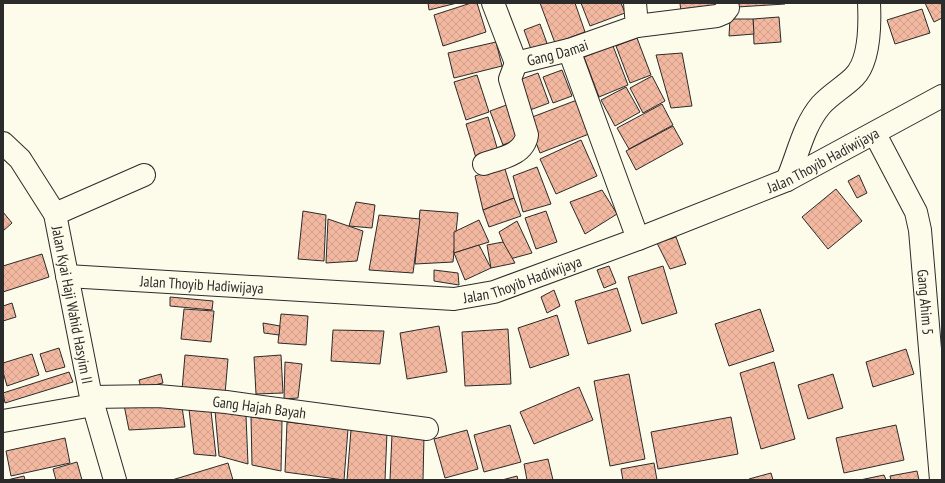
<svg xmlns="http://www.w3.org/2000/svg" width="945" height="483" viewBox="0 0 945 483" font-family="'PT Sans Narrow',sans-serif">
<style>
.building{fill:url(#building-cross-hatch);stroke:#2b2b2b}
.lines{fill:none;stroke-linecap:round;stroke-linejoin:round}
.minor-casing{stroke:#2b2b2b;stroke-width:24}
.minor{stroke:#fdfbea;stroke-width:22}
.labels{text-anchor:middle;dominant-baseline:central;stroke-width:3;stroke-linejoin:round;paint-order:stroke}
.street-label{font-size:15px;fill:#2b2b2b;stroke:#fdfbea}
</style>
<defs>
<pattern id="building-cross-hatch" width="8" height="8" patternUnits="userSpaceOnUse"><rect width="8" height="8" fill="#f2b8a0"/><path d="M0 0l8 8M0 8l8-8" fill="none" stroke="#d09e8a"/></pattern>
</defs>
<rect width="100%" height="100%" fill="#fdfbea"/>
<g class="building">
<path d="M428,3h29l-28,7z"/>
<path d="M471,3h6l9,29 -43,14 -9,-31z"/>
<path d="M540,3h35l10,29 -30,11z"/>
<path d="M581,3h40l4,10 -35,13z"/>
<path d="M680,3h40v5l-39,5z"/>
<path d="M736,3h49v1l-48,3z"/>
<path d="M925,3h17v15l-8,4z"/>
<path d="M922,9l8,24 -35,11 -8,-24z"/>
<path d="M779,17l2,25 -27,2 -1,-25z"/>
<path d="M730,19h23l1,15 -25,2z"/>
<path d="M540,24l8,22 -16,6 -8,-22z"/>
<path d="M637,38l14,37 -21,8 -14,-37z"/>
<path d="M496,42l6,24 -48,12 -6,-25z"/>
<path d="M613,46l15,39 -29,12 -15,-40z"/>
<path d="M682,53l10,53 -21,2 -15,-53z"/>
<path d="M562,70l10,26 -19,7 -10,-26z"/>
<path d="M538,73l11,30 -19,7 -11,-30z"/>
<path d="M477,75l12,37 -23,8 -12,-38z"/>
<path d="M652,76l13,25 -22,12 -13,-25z"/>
<path d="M626,87l14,25 -25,14 -14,-26z"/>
<path d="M577,100l12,34 -49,19 -13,-34z"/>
<path d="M512,103l13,34 -22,8 -13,-34z"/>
<path d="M662,104l11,21 -44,24 -12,-21z"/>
<path d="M488,117l10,34 -22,7 -10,-34z"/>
<path d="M673,126l10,18 -47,26 -10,-19z"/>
<path d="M581,140l16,36 -41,18 -16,-35z"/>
<path d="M504,166l10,32 -31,12 -8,-34z"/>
<path d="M537,167l14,37 -28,8 -10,-36z"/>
<path d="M859,175l8,18 -10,5 -9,-17z"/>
<path d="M836,189l26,32 -34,28 -26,-32z"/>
<path d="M602,190l15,24 -32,20 -15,-32z"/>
<path d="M514,198l7,18 -32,11 -6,-17z"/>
<path d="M356,202l19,3 -3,23 -23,-2z"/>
<path d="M420,210l38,3 -5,49 -38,2z"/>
<path d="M303,211l23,4 -2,46 -26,-2z"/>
<path d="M546,211l11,31 -21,7 -11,-31z"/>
<path d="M3,212l9,11 -9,8z"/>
<path d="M379,215l41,4 -7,54 -44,-3z"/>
<path d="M328,219l35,12 -6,30 -31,2z"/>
<path d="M479,220l10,22 -35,11v-21z"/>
<path d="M517,221l15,32 -22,6 -11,-27z"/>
<path d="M676,237l10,27 -16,5 -13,-26z"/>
<path d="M503,242l12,21 -24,5 -4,-23z"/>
<path d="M479,245l12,23 -26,12 -11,-27z"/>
<path d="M42,254l7,23 -46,15v-26z"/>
<path d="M609,266l7,17 -12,5 -7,-18z"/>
<path d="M663,266l14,47 -35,11 -14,-47z"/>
<path d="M434,270l24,3 1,12 -25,-4z"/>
<path d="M617,288l14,43 -43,13 -13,-43z"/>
<path d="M554,290l6,16 -13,7 -6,-16z"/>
<path d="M170,297l43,4 -1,9 -42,-4z"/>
<path d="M12,303l4,14 -13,4v-15z"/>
<path d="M184,309l30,2 -3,31 -30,-3z"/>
<path d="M760,309l14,42 -45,15 -14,-42z"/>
<path d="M281,314l27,2 -2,29 -28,-2z"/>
<path d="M557,315l12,40 -39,13 -12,-40z"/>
<path d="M263,323l17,3 -1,9 -15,-2z"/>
<path d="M439,326l8,46 -40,7 -7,-46z"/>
<path d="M508,329l3,55 -46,2 -3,-54z"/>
<path d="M333,330l51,1 -4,33 -49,-3z"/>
<path d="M59,348l6,19 -19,5 -6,-18z"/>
<path d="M906,349l8,25 -41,13 -7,-25z"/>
<path d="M32,354l7,21 -32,11 -4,-14v-9z"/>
<path d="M185,355l43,4 -3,35 -43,-4z"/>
<path d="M281,355l2,38 -27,1 -2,-37z"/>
<path d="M285,362l17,2 -4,34 -14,1z"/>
<path d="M774,362l21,77 -34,10 -21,-76z"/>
<path d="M69,372l4,10 -68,21 -2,-10z"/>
<path d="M161,374l2,9 -22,5 -2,-8z"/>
<path d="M629,374l16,85 -35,7 -16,-85z"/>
<path d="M833,374l10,34 -35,11 -10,-34z"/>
<path d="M579,387l14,33 -59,24 -14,-32z"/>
<path d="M124,405l58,2 3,20 -56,3z"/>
<path d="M189,409l22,2 5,45 -22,-2z"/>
<path d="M215,411l31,5 2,48 -29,-8z"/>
<path d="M251,417l31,4 -1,50 -29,-6z"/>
<path d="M731,417l7,37 -80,15 -7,-37z"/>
<path d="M287,422l61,7 -4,51 -59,-8z"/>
<path d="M510,425l11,37 -37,10 -10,-37z"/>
<path d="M896,425l8,35 -60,13 -8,-35z"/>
<path d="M351,430l36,2 -2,48h-38z"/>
<path d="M467,430l11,39 -33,9 -11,-39z"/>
<path d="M392,434l32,2 -1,44h-33z"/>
<path d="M65,438l5,25 -59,13 -5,-25z"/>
<path d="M548,459l5,21h-26l-3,-16z"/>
<path d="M77,462l5,18h-26l-3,-11z"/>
<path d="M228,463l5,17h-61z"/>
<path d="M654,463l3,17h-34l-2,-11z"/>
<path d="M917,471l2,9h-28l-1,-4z"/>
<path d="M771,473l2,7h-24v-1z"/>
<path d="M884,475l2,5h-26z"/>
<path d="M24,476l1,4h-18z"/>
<path d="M517,476l1,4h-16z"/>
</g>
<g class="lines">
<defs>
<g id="minor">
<path id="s1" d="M493,3l23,60 53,-13 68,-24 -2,-23"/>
<path d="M637,26l80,-10 7,-3 4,-5 -1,-5"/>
<path d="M569,50l69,189"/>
<path id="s2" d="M875,134l41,78 4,18 21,250"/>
<path id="s3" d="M3,143l17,16 35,55 36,183 24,83"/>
<path d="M484,164c17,-6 40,-9 43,-29l-17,-56 6,-16"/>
<path d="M787,180c11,-25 16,-54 34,-75 10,-11 23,-18 33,-28 16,-16 16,-53 15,-74"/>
<path d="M55,214l89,-39"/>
<path id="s4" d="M67,276l387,23 40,-7 144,-53 149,-59 155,-84"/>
<path id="s5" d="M91,397l67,-1 68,6 201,27"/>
<path d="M3,421l90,-16"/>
</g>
</defs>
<use href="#minor" class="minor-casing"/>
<use href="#minor" class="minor"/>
</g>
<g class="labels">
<g class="street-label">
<text stroke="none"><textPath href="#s1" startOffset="107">Gang Damai</textPath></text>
<text stroke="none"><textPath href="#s4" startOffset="783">Jalan Thoyib Hadiwijaya</textPath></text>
<text stroke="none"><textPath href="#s4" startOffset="459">Jalan Thoyib Hadiwijaya</textPath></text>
<text stroke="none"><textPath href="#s4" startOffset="135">Jalan Thoyib Hadiwijaya</textPath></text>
<text stroke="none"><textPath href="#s2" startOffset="179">Gang Ahim 5</textPath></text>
<text stroke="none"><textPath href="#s3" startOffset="181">Jalan Kyai Haji Wahid Hasyim II</textPath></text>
<text stroke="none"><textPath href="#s5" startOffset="169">Gang Hajah Bayah</textPath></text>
</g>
</g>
<rect width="945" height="483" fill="none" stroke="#2b2b2b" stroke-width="8"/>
</svg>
